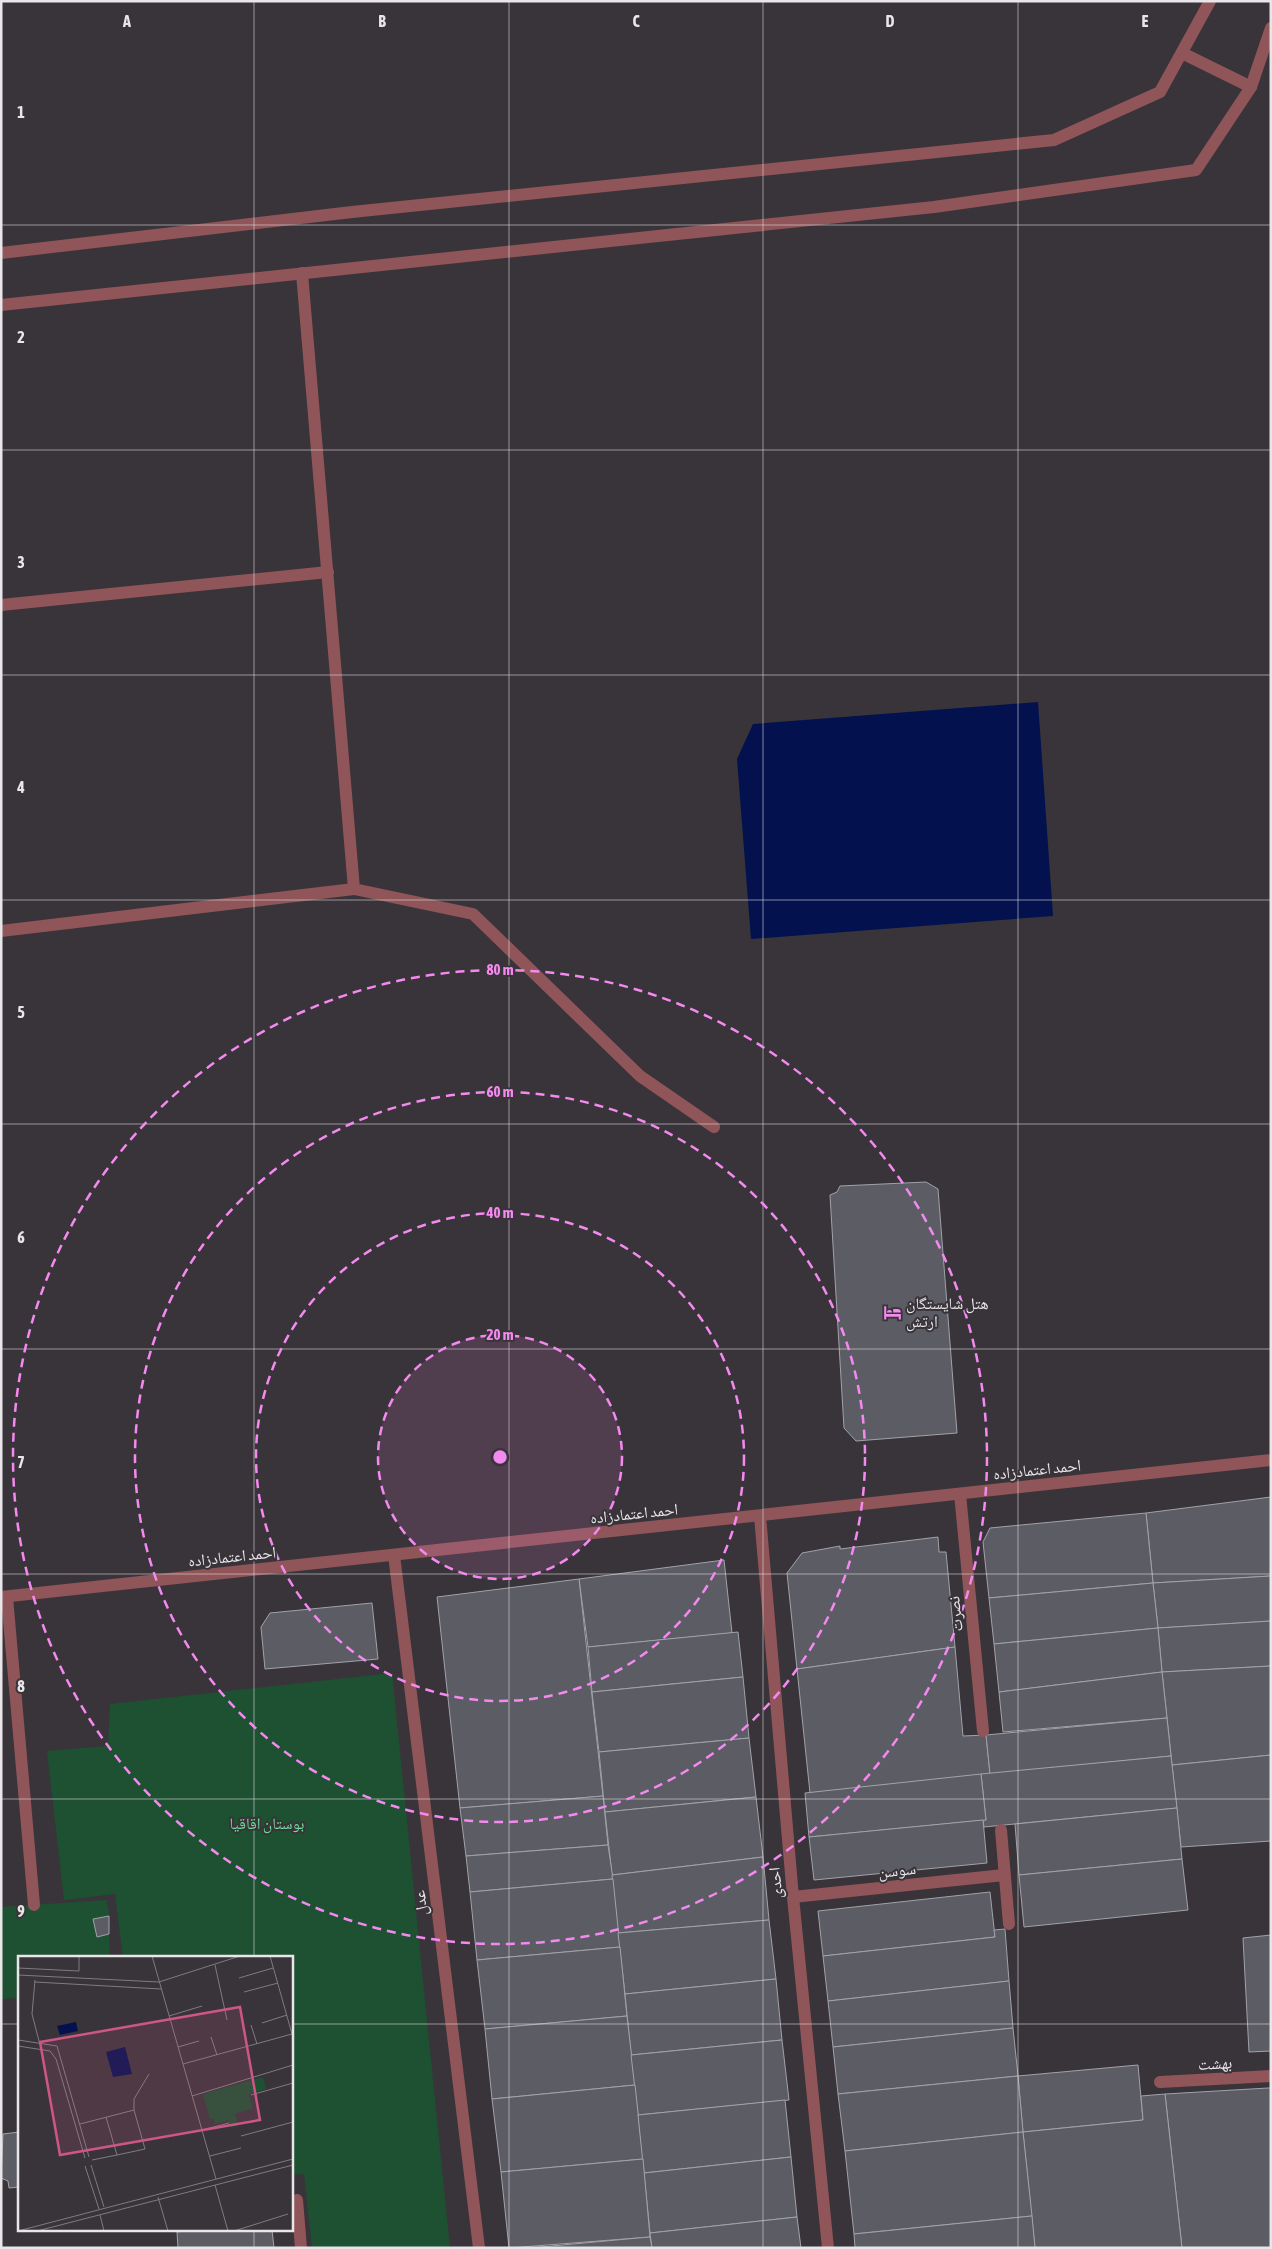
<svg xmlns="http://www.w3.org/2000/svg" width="1272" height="2249" viewBox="0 0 1272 2249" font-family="'Asap Condensed','Noto Naskh Arabic',sans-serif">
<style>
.green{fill:#1d5132}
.water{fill:#03124f}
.building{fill:#5c5c64;stroke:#a2a2ab}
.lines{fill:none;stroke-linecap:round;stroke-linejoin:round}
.service{stroke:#8f5558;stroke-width:12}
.minor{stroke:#8f5558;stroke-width:12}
.tertiary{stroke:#8f5558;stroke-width:12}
.grid{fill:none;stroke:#e9e6ea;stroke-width:1;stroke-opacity:0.55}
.ring{fill:none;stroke:#f489f0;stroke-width:2.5;stroke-dasharray:9 6}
.labels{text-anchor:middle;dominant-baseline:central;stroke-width:4;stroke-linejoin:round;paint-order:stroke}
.poi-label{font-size:16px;fill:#e9e6ea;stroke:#39343a;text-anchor:start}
.street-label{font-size:16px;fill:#e9e6ea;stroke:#39343a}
.park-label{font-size:16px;fill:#6fde99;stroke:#39343a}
.inset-road{fill:none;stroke:#7f7b80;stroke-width:1}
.view{fill:#ce5686;fill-opacity:0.15;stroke:#ce5686;stroke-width:2.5}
.inset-edge{fill:none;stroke:#e9e6ea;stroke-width:2.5}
.grid-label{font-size:16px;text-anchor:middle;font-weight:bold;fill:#e9e6ea;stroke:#39343a;stroke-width:4;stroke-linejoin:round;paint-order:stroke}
.centre{fill:#f489f0;stroke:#39343a;stroke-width:2.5}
.ring-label{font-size:15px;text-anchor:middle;font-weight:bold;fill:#f489f0;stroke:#39343a;stroke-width:4;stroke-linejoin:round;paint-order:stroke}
</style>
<rect width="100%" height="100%" fill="#39343a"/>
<g class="green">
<path d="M392,1673l58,575h-138l-8,-74 -13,1v-217h-168l-8,-64 -51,6 -17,-149 61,-5 2,-42z"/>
<path d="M107,1900l2,16 -16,4 4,17 12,-3 1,24h-91v40l-18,1v-92z"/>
</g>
<path class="water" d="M1038,702l15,214 -302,23 -14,-180 16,-35z"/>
<g class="building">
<path d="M926,1182l12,7 19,244 -101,8 -12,-13 -14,-233 7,-3 3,-6z"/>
<path d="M1271,1497v79l-118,7 -7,-70z"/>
<path d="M1146,1513l7,70 -164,15 -6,-56 7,-14z"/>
<path d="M938,1537l1,15h7l9,95 -158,22 -10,-96 15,-20 38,-7v3z"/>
<path d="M724,1560l8,73 -144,14 -9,-68z"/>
<path d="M1271,1576v45l-113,7 -5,-45z"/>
<path d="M579,1579l24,217 -143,12 -23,-211z"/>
<path d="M1153,1583l5,45 -164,16 -5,-46z"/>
<path d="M372,1603l6,56 -113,10 -4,-42 9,-14z"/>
<path d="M1271,1621v45l-109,6 -4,-44z"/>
<path d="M1158,1628l4,44 -163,20 -5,-48z"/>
<path d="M738,1632l5,45 -151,15 -4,-45z"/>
<path d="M955,1647l8,89 23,-1 4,39 -180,19 -13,-124z"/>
<path d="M1271,1666v89l-99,10 -10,-93z"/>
<path d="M1162,1672l5,46 -164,14 -4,-40z"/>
<path d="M743,1677l6,61 -150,14 -7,-60z"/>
<path d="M1167,1718l4,38 -181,18 -4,-39z"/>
<path d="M749,1738l7,59 -151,15 -6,-60z"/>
<path d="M1271,1755v86l-90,6 -9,-82z"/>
<path d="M1171,1756l6,52 -193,19 -1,-7h3l-5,-46z"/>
<path d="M981,1774l5,46 -177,17 -4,-44z"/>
<path d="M603,1796l5,49 -142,11 -6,-48z"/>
<path d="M756,1797l7,60 -151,18 -7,-63z"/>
<path d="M1177,1808l5,51 -163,16 -4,-51z"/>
<path d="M983,1820l4,43 -173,17 -5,-43z"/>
<path d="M608,1845l5,34 -143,13 -4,-36z"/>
<path d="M763,1857l6,63 -151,13 -6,-58z"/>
<path d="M1182,1859l6,51 -164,17 -5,-52z"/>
<path d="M613,1879l7,68 -143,13 -7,-68z"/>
<path d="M990,1892l5,45 -172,19 -5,-45z"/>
<path d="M109,1916v18l-12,3 -4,-18z"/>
<path d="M769,1920l7,59 -151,15 -7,-61z"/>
<path d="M1005,1929l4,52 -181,20 -5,-45 172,-19 -1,-7z"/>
<path d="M1271,1935v116l-22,1 -6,-114z"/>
<path d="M620,1947l7,69 -142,13 -8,-69z"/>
<path d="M776,1979l6,61 -151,15 -6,-61z"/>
<path d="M1009,1981l4,47 -180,19 -5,-46z"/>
<path d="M627,2016l8,69 -143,14 -7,-70z"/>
<path d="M1013,2028l5,48 -180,18 -5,-47z"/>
<path d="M782,2040l7,60 -151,15 -7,-60z"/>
<path d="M1138,2065l5,55 -120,12 -5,-56z"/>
<path d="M1018,2076l5,56 -178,19 -7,-57z"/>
<path d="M635,2085l8,74 -142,13 -9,-73z"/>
<path d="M1268,2088h3v160h-89l-17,-154z"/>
<path d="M1165,2094l17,154h-147l-12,-116 120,-12 -2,-24z"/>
<path d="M785,2100l6,57 -147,16 -6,-58z"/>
<path d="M19,2132v55l-10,1 -1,-7 -7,-3 2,-44z"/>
<path d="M1023,2132l9,84 -178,18 -9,-83z"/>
<path d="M791,2157l6,60 -147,16 -6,-60z"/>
<path d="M643,2159l7,78 -141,11 -8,-76z"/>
<path d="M1032,2216l3,32h-180l-1,-14z"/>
<path d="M797,2217l4,31h-149l-2,-15z"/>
<path d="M197,2230h75l2,18h-96l-1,-16z"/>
<path d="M650,2237l2,11h-122l108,-10z"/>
</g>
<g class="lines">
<g class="service">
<path d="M1182,53l69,34"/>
<path d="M1,253l351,-41 702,-72 106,-48 50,-91"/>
<path d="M302,273l52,616 119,25 167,162 74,51"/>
<path d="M1,305l933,-98 262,-37 55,-83 20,-59"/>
<path d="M1,605l327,-33"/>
<path d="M1,931l353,-42"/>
</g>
<g class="minor">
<path d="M960,1494l23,237"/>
<path d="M760,1516l33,381 35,351"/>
<path d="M394,1555l85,693"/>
<path d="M7,1597l27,308"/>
<path d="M1001,1830l8,94"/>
<path d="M793,1897l211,-22"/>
<path d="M1160,2082l111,-6"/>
<path d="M297,2200l4,48"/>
</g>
<path class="tertiary" d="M1,1597l1270,-137"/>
</g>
<path class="grid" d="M254,1v1957M509,1v2247M763,1v2247M1018,1v2247M1,225h1270M1,450h1270M1,675h1270M1,900h1270M1,1124h1270M1,1349h1270M1,1574h1270M1,1799h1270M1,2024h18M291,2024h980M254,2230v18"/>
<circle cx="500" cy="1457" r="122" fill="#f489f0" fill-opacity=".12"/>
<g class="ring">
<circle cx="500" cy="1457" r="122"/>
<circle cx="500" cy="1457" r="244"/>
<circle cx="500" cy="1457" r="365"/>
<circle cx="500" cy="1457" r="487"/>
</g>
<defs>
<symbol id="hotel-bare" viewBox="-9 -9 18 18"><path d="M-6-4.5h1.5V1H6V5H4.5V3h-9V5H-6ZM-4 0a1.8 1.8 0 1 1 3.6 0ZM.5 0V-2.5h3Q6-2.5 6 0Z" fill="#f489f0" stroke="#39343a" stroke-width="2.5" paint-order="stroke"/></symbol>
</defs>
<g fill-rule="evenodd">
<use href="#hotel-bare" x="880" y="1300" width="25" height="25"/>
</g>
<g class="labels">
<g class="poi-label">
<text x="906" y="1303">هتل شایستگان<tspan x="906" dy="18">ارتش</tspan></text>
</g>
<g class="street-label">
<text transform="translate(1037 1469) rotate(-6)">احمد اعتمادزاده</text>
<text transform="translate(634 1513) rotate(-6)">احمد اعتمادزاده</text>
<text transform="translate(232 1556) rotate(-6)">احمد اعتمادزاده</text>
<text transform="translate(955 1614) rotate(-96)">نصرت</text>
<text transform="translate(897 1870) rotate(-6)">سوسن</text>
<text transform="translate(775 1883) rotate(-95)">احدی</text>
<text transform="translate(420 1903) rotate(-97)">عدل</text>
<text transform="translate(1215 2063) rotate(-3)">بهشت</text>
</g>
<g class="park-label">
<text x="267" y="1823">بوستان اقاقیا</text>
</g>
</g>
<g transform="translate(18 1956)">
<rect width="275" height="275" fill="#39343a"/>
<path d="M245,121l3,12 -17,5 4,14 -26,8 8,-2 3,12 -8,1 -2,-7 -13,4 -1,-5h-4l-7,-25z" fill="#1d5132"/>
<path d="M58,66l2,9 -18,4 -3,-9zM107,91l7,27 -19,3 -7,-25z" fill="#03124f"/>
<path class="inset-road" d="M134,0l64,223M252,0l22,78M197,9l12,55M0,12l61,3v-15M0,19l141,7 81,-26M221,22l34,-10M17,24l-3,34 7,27M17,26l126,7M226,36l34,-9M151,60l33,-10M244,67l25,-8M233,69l6,19M193,81l6,18M0,84l39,6 32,111M0,90l32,5 6,8 29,99M160,91l21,-6M165,108l109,-30M233,139l42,-12M174,140l101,-31M62,168l54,-14v-11l15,-25M184,174l27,-7M223,180l52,-14M99,199l28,-6 -11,-39M192,200l31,-8M74,204l25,-5 -11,-38M73,209l13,42M67,210l14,43M197,229l13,46M140,241l10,34M82,259l4,16M0,275l275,-72M19,275l256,-66M216,275l54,-17"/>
<path class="view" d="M222,51l20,113 -200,35 -20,-113z"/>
<rect width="275" height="275" class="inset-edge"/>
</g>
<g class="grid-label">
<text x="127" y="27">A</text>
<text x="382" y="27">B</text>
<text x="636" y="27">C</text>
<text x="890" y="27">D</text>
<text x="1145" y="27">E</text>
<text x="21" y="118">1</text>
<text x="21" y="343">2</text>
<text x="21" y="568">3</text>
<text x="21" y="793">4</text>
<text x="21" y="1018">5</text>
<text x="21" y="1243">6</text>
<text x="21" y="1468">7</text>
<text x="21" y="1692">8</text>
<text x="21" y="1917">9</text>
</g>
<circle cx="500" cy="1457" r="8" class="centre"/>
<g class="ring-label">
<text x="500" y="975">80 m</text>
<text x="500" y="1097">60 m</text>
<text x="500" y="1218">40 m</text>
<text x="500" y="1340">20 m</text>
</g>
<rect width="1272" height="2249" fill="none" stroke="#e9e6ea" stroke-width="5"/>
</svg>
